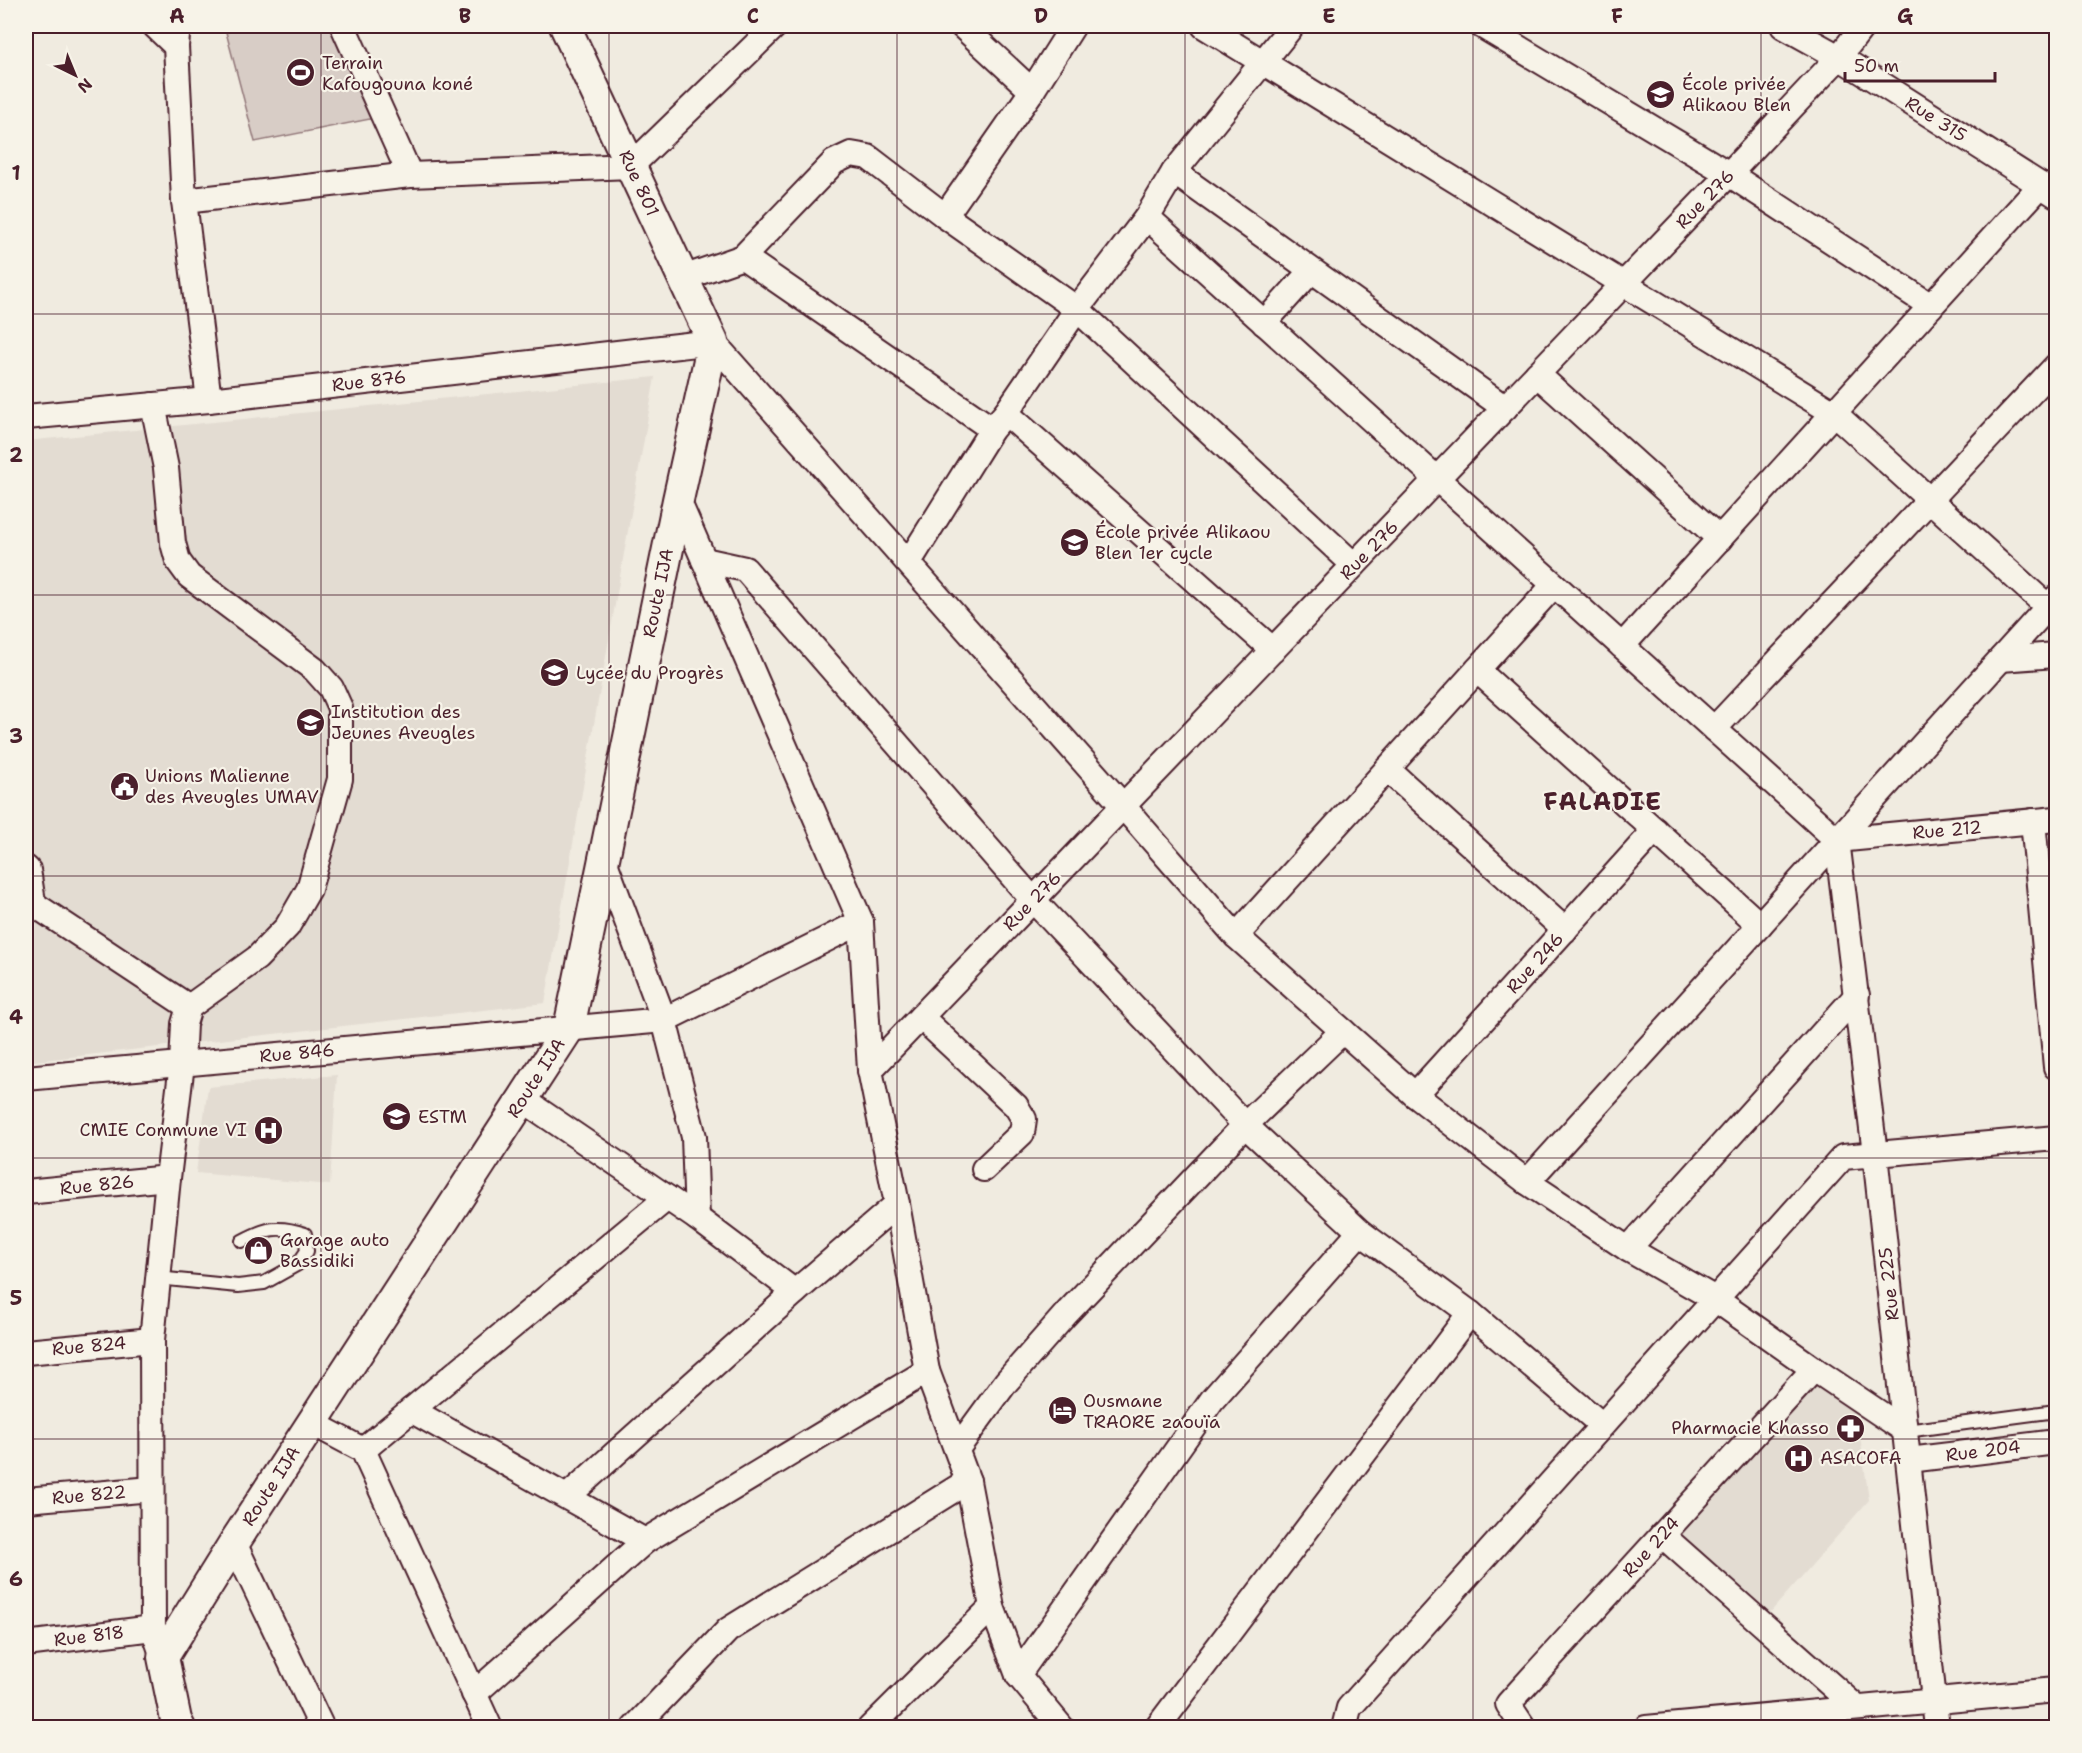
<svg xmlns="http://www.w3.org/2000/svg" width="2082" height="1753" viewBox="0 0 2082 1753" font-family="'Shantell Sans',sans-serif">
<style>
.built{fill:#e3dcd2}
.green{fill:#d8cdc6;stroke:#917678;stroke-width:1.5}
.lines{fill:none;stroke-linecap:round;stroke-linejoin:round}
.service-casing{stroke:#4a1f2b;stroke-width:16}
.minor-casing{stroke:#4a1f2b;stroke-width:28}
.tertiary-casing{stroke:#4a1f2b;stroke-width:34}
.service{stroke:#f7f3e8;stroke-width:12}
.minor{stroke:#f7f3e8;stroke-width:24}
.tertiary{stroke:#f7f3e8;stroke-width:30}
.grid{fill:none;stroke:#4a1f2b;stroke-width:1.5;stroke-opacity:0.55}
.labels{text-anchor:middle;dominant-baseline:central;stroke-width:4.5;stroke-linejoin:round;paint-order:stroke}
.poi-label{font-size:18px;fill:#4a1f2b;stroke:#f7f3e8;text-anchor:start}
.street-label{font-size:18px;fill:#4a1f2b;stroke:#f7f3e8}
.district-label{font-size:24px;font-weight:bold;letter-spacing:1.5px;fill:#4a1f2b;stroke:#f7f3e8}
.neatline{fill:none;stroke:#4a1f2b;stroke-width:2}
.grid-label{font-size:20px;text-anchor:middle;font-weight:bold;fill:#4a1f2b}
</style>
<rect width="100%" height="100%" fill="#f0ebe0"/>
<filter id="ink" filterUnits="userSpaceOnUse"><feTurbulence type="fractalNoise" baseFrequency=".0167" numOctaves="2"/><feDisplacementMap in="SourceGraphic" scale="12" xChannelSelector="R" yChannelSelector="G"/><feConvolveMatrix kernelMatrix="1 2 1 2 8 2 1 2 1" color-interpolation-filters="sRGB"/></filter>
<g filter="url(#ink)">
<g class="built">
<path d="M655,377l-110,626 -519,59v-621z"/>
<path d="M337,1075l-7,110 -134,-12 12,-86z"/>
<path d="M1809,1373l48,42 12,85 -101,115 -97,-84z"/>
</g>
<path class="green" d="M257,26h86l32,92 -120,24 -29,-110z"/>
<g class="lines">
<defs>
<g id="service">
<path d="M157,1278l81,8 26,-3 34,-19 9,-13 -2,-17c-27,-9 -39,-6 -63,7"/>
<path d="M1906,1431l150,-20"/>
</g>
<g id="minor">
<path d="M155,26l21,20"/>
<path d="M178,26l-2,20 8,155 25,199"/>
<path d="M343,26l67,149"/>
<path d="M962,26l70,65"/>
<path d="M1204,26l630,387 214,194"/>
<path d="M1482,26l247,148 202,132"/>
<path d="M1783,26l56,31 217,138"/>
<path d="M1174,172l331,236"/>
<path d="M184,201l226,-26 221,-9 144,-140"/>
<path d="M945,216l87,-125 41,-65"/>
<path d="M1147,217l690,623"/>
<path d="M743,257l249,172"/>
<path d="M683,278l60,-21 91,-95 17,-8 17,3 77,59 132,93 277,256"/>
<path d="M1264,323l47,-52"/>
<path d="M1537,374l183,165"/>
<path d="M153,405l13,63 7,75 5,18 11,15 126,94 16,18 9,20v71l-31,110 -22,38 -30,31 -68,49 -5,17 -2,40 -14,114 -16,162 1,288 10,29"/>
<path d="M1006,413l267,237"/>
<path d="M26,417l183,-17 504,-58 410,464 113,130 179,159 112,87 101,67 87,50 99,70 92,62"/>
<path d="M678,500l183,422 9,148 27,134 30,167 41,110 24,126 26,68 44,53"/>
<path d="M704,560l41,9 288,331 212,225 115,107 110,81 132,112"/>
<path d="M909,562l83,-133 14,-16 71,-104 70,-92 27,-45 118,-146"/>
<path d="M1622,646l419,-461"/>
<path d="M2001,659l55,-4"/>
<path d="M1477,670l283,255"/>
<path d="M1714,729l342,-363"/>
<path d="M1387,769l178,161"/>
<path d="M2033,821l23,246"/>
<path d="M1837,840l38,314 62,574"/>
<path d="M1837,840l219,-21"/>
<path d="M604,860l60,160 30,117 3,81"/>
<path d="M26,868l2,2 5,32 5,5 151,100"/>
<path d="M1236,936l318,-351"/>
<path d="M921,1017l95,89 8,13 -2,14 -38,36"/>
<path d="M870,1070l859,-896 110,-117 24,-31"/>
<path d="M26,1078l638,-58 197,-98"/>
<path d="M1415,1095l240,-265"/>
<path d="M522,1099l175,119 98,74"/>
<path d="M1527,1182l529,-584"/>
<path d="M26,1192l142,-14"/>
<path d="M1628,1249l229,-254"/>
<path d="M26,1352l126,-12"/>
<path d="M411,1410l234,131 -171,153"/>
<path d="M312,1423l51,27 127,278"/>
<path d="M957,1449l49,-67 59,-67 180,-190 98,-94"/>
<path d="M363,1450l304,-252"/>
<path d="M1909,1460l147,-18"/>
<path d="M568,1496l227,-204 102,-88"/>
<path d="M26,1500l126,-11"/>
<path d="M1662,1535l195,173"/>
<path d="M645,1541l282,-170"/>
<path d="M234,1543l88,185"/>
<path d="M26,1644l127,-16"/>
<path d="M1018,1675l194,-275 148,-168"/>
<path d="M634,1728l94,-98 240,-149"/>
<path d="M870,1728l122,-121"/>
<path d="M1157,1728l313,-415"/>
<path d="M1344,1728l5,-20 494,-551 213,-19"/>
<path d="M1524,1728l-16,-24 306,-335"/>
<path d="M1646,1728l410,-38"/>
</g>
<path id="tertiary" d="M180,1728l-4,-8 -13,-63 71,-114 335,-515 109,-528 35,-158 -148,-316"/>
</defs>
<use href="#service" class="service-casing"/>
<use href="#minor" class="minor-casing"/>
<use href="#tertiary" class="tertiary-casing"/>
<use href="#service" class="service"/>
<use href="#minor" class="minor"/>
<use href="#tertiary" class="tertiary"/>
</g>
</g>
<path class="grid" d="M321,26v1702M609,26v1702M897,26v1702M1185,26v1702M1473,26v1702M1761,26v1702M26,314h2030M26,595h2030M26,876h2030M26,1158h2030M26,1439h2030"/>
<defs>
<symbol id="stadium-disc" viewBox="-11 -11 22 22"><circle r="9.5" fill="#4a1f2b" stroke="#f7f3e8"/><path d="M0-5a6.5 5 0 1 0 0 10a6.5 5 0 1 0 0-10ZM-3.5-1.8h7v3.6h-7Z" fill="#fff"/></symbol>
<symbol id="school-disc" viewBox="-11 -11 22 22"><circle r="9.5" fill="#4a1f2b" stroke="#f7f3e8"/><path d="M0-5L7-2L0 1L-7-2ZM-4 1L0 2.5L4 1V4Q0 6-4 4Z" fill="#fff"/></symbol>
<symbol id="civic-disc" viewBox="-11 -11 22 22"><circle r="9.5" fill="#4a1f2b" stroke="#f7f3e8"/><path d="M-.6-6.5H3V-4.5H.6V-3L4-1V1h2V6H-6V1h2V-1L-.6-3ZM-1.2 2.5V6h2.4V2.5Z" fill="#fff"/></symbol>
<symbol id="university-disc" viewBox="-11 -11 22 22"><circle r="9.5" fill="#4a1f2b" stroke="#f7f3e8"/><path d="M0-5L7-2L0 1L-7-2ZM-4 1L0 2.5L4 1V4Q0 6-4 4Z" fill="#fff"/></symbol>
<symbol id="hospital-disc" viewBox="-11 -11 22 22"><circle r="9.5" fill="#4a1f2b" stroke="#f7f3e8"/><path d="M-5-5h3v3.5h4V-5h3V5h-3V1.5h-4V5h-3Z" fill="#fff"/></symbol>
<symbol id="shop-disc" viewBox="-11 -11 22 22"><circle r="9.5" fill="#4a1f2b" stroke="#f7f3e8"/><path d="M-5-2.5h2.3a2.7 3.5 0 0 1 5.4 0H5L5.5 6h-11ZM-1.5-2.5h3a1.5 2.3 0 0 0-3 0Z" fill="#fff"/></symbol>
<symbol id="hotel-disc" viewBox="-11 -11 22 22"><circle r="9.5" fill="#4a1f2b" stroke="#f7f3e8"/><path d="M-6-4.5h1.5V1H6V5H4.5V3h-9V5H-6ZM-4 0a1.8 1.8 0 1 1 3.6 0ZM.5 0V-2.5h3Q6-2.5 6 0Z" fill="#fff"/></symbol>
<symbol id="pharmacy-disc" viewBox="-11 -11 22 22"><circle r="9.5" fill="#4a1f2b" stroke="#f7f3e8"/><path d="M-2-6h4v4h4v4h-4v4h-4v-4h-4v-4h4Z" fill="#fff"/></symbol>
</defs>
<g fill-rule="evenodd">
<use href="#stadium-disc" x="284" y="56" width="33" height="33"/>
<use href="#school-disc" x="1644" y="78" width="33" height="33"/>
<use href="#school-disc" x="1058" y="526" width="33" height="33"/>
<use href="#school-disc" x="538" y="656" width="33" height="33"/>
<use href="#school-disc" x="294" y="706" width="33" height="33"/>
<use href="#civic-disc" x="108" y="770" width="33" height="33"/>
<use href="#university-disc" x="380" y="1100" width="33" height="33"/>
<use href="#hospital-disc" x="252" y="1114" width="33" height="33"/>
<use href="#shop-disc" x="242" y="1234" width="33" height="33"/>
<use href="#hotel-disc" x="1046" y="1394" width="33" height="33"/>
<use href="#pharmacy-disc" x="1834" y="1412" width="33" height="33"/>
<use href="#hospital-disc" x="1782" y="1442" width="33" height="33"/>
</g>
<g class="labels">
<g class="poi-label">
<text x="322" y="63">Terrain<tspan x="322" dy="21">Kafougouna koné</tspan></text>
<text x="1682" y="84">École privée<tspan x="1682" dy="21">Alikaou Blen</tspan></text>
<text x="1095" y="532">École privée Alikaou<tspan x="1095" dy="21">Blen 1er cycle</tspan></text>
<text x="576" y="673">Lycée du Progrès</text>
<text x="331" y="712">Institution des<tspan x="331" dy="21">Jeunes Aveugles</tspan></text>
<text x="145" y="776">Unions Malienne<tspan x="145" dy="21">des Aveugles UMAV</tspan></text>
<text x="418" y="1117">ESTM</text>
<text x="247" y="1130" text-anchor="end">CMIE Commune VI</text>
<text x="280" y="1240">Garage auto<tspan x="280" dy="21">Bassidiki</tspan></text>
<text x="1083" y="1401">Ousmane<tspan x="1083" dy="21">TRAORE zaouïa</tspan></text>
<text x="1829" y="1428" text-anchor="end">Pharmacie Khasso</text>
<text x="1820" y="1458">ASACOFA</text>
</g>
<g class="street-label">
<text transform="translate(1936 119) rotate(32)">Rue 315</text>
<text transform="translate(639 183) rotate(65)">Rue 801</text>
<text transform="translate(1705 199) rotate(-46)">Rue 276</text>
<text transform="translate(369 381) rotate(-7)">Rue 876</text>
<text transform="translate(1369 550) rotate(-46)">Rue 276</text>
<text transform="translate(658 593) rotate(-78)">Route IJA</text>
<text transform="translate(1947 830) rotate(-5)">Rue 212</text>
<text transform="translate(1032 901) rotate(-46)">Rue 276</text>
<text transform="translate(1535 963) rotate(-48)">Rue 246</text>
<text transform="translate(297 1053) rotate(-5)">Rue 846</text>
<text transform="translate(536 1078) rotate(-57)">Route IJA</text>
<text transform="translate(97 1185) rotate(-6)">Rue 826</text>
<text transform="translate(1889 1284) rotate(-96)">Rue 225</text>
<text transform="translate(89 1346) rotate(-5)">Rue 824</text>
<text transform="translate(1983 1451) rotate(-7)">Rue 204</text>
<text transform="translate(271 1486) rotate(-57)">Route IJA</text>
<text transform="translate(89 1495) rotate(-5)">Rue 822</text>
<text transform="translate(1651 1547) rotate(-48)">Rue 224</text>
<text transform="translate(89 1636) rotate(-7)">Rue 818</text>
</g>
<g class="district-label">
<text x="1603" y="802">FALADIE</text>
</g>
</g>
<rect width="2082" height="1753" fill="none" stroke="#f7f3e8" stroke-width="66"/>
<g transform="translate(75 75) rotate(137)" stroke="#f7f3e8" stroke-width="4.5" paint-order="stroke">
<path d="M0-4.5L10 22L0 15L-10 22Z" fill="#4a1f2b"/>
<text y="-9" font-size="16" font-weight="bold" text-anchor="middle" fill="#4a1f2b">N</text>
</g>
<path d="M1845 72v9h150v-9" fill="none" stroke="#4a1f2b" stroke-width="3"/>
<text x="1854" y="72" font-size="18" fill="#4a1f2b" stroke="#f7f3e8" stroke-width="4.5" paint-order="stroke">50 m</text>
<rect x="33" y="33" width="2016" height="1687" class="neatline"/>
<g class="grid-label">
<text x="177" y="23">A</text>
<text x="465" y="23">B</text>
<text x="753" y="23">C</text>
<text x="1041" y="23">D</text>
<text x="1329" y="23">E</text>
<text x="1617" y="23">F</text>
<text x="1905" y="23">G</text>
<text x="16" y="180">1</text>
<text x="16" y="462">2</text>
<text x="16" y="743">3</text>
<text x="16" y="1024">4</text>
<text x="16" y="1305">5</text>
<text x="16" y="1586">6</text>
</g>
</svg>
